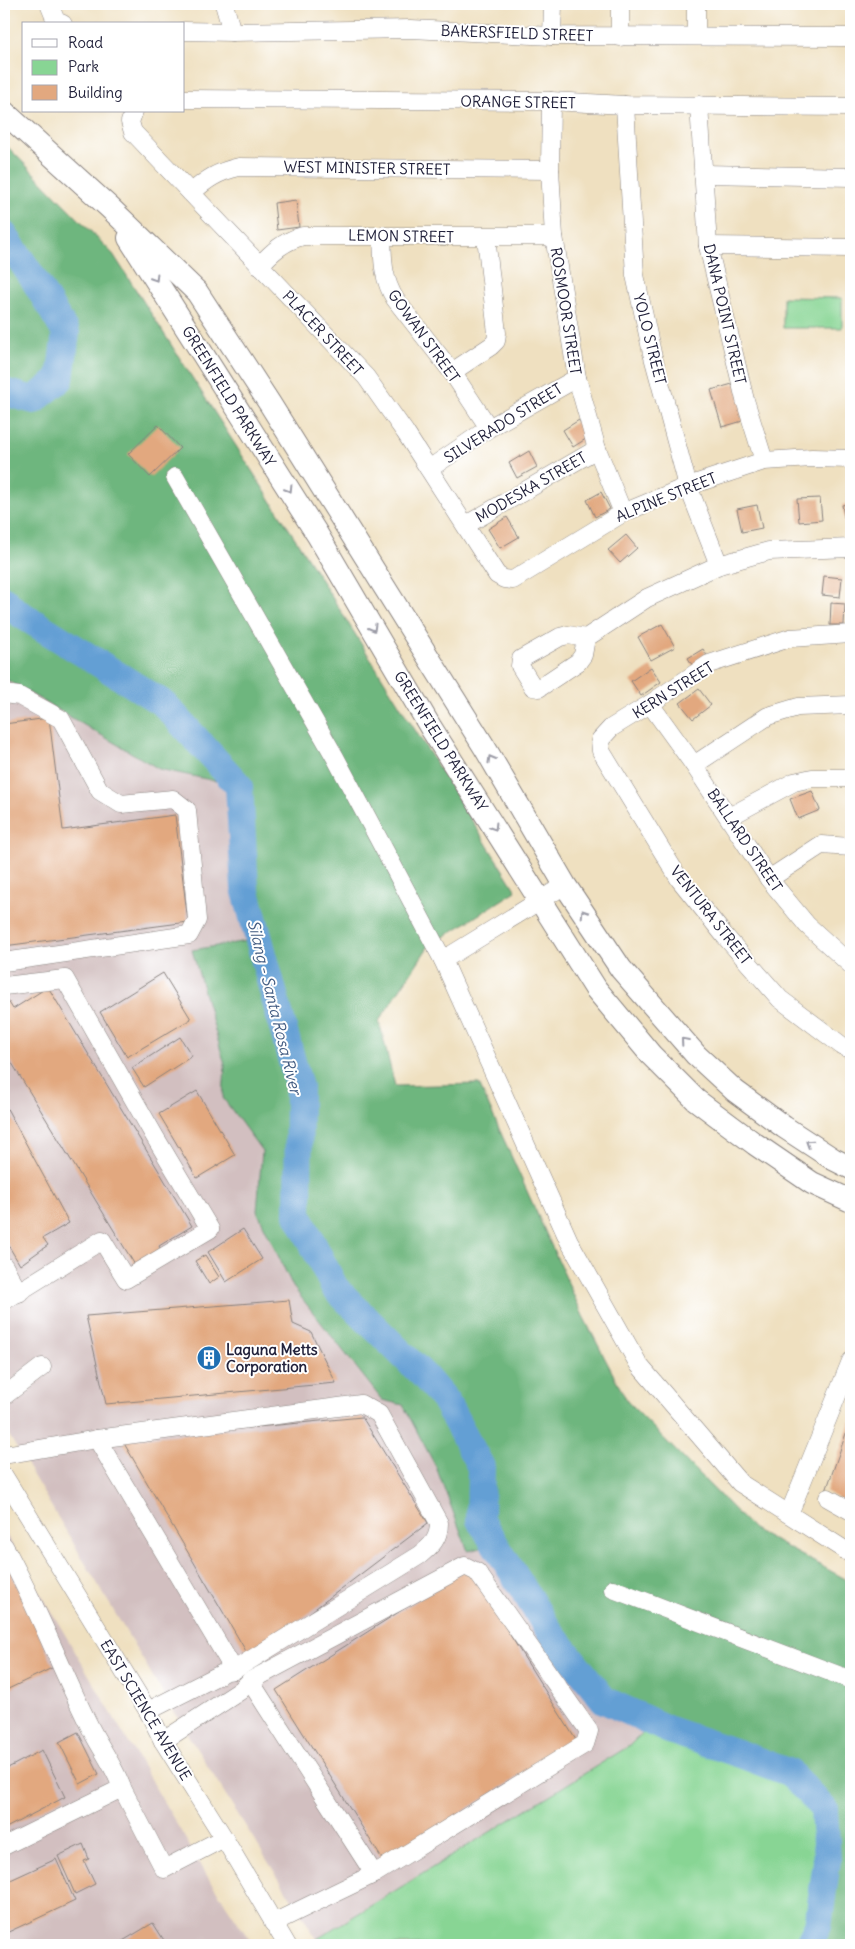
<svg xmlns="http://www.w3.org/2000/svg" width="855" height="1949" viewBox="0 0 855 1949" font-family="Delius,sans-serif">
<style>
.industrial{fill:#d2bfc0}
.green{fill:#88d594;stroke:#557c68}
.forest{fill:#6eb67e;stroke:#486c5c}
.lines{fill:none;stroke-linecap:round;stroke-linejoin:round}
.river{stroke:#649fd4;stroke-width:28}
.building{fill:#e2a87f}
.minor-casing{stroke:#88817e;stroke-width:19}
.major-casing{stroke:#88817e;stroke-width:24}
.minor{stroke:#fff;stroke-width:18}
.major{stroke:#fff;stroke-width:22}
.oneway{stroke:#9c9ca7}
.labels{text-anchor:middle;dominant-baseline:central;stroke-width:4;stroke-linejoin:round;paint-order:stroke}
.street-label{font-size:15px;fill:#22223b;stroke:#fff}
.poi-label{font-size:15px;font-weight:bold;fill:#22223b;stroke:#fff;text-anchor:start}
.water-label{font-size:16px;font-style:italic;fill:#405a80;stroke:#fff}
</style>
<rect width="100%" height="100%" fill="#fff"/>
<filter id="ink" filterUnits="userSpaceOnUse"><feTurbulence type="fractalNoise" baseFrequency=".02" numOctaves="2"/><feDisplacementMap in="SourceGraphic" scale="10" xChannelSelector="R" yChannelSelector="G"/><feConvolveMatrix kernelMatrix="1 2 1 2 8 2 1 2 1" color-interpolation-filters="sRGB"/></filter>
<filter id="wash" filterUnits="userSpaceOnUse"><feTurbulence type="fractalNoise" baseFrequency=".0096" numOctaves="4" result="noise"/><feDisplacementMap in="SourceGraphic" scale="20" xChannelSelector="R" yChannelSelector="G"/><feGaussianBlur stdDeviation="1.12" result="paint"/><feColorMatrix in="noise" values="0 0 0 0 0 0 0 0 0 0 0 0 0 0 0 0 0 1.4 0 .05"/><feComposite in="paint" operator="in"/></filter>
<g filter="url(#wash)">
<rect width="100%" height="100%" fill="#efe0c0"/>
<g class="industrial">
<path d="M4,678l155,91 80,17 6,102 14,51 -67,11 33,115 -2,33 39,53 -5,60 36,76 89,113 21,5 33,62 32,84 27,-6 53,84 56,71 49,23 -24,23 -312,193 -131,-207 -182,-305z"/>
<path d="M4,1531l205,348 44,66h-249z"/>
</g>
<g class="green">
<path d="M783,297l59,1v30h-59z"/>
<path d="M653,1723l16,7 71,24 50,19 34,36 3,52 -9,65 -10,19h-487l-4,-6 312,-193z"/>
</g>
<path class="forest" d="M4,143l109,111 180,281 223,356 -88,56 -49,74 16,65 84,-2 104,232 44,85 126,128 98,53v363h-43l10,-19 9,-65 -3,-52 -34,-36 -50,-19 -71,-24 -65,-30 -56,-71 -53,-84 -27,6 -32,-84 -33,-62 -21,-5 -89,-113 -36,-76 5,-60 -39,-53 2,-33 -33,-115 67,-11 -14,-51 -6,-102 -80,-17 -155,-91z"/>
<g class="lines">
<g class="river">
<path d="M4,235l31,46 31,52 -6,46 -26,21 -30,-8"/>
<path d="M4,600l10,10 150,94 75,82 6,102 54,199 -1,128 37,73 90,89 21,25 35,65 -1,53 68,109 56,71 65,30 71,24 50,19 34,36 3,52 -9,65 -10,19"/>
</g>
</g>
<g id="blocks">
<g class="building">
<path d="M296,200l3,27 -22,3 -3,-27z"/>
<path d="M736,383l10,37 -24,7 -11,-37z"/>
<path d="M579,420l10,17 -16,10 -10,-17z"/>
<path d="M158,425l22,23 -30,29 -22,-23z"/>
<path d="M529,451l8,16 -20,11 -8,-15z"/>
<path d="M601,492l9,17 -15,8 -8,-17z"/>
<path d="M820,498l2,22 -23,2 -2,-23z"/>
<path d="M851,503v22l-5,1 -4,-21z"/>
<path d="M757,505l5,23 -20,4 -5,-23z"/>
<path d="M507,517l12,20 -19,11 -12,-19z"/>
<path d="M626,535l11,13 -17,15 -12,-13z"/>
<path d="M824,576l18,2 -2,19 -18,-2z"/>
<path d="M831,603l14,1 -1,21h-14z"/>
<path d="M662,624l13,23 -24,13 -13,-23z"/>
<path d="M703,649l6,10 -15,9 -6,-10z"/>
<path d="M651,667l10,15 -20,14 -10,-15z"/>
<path d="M699,689l12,16 -18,14 -13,-16z"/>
<path d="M49,718l14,112 112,-15 13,107 -184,24v-222z"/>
<path d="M812,791l8,19 -22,9 -8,-20z"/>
<path d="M163,973l28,46 -64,38 -27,-45z"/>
<path d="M48,987l144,239 -33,20 2,4 -26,15 -131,-215v-46l4,-3 5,8z"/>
<path d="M180,1037l12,19 -48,31 -12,-19z"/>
<path d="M197,1091l38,64 -38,23 -38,-64z"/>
<path d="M4,1103l65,120 -26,15 5,7 -28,20 -16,-27z"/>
<path d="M243,1229l19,30 -36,23 -18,-30z"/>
<path d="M205,1255l14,22 -10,7 -14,-23z"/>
<path d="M289,1300l4,24 18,8 25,51 -230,21 -20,-88z"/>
<path d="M362,1417l66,106 -178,135 -128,-218z"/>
<path d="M851,1419v88l-25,-16z"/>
<path d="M4,1558l50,109 -50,24z"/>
<path d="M468,1568l108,172 -192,122 -108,-172z"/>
<path d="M78,1732l21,42 -19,10 -21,-42z"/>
<path d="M42,1750l23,47 -61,32v-59z"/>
<path d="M83,1844l6,15 -5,2 11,23 -20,10 -17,-38z"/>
<path d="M56,1859l19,42 -71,33v-51z"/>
<path d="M153,1923l14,22h-51z"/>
</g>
</g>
</g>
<g filter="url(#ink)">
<use href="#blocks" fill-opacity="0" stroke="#88817e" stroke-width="1"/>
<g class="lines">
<defs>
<g id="minor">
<path d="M49,4l7,17 7,3"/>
<path d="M224,4l8,28"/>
<path d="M696,4v32"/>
<path d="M184,31l48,1 179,-3 141,7 299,1"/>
<path d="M552,36l1,-32"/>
<path d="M620,37v-33"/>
<path d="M184,99l367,2 74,4 226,2"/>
<path d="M551,101l-1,69 4,66 23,142 20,71 26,64"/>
<path d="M625,105l10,170 17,78 36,133 31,79"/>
<path d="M699,105l9,141 37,154 19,61"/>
<path d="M134,111l-4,11 3,10 233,245 39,55 92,143 7,4 9,1 110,-67 65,-27 76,-25 48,-3 39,1"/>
<path d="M703,174l148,3"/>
<path d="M191,193c16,-14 26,-21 48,-26l311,3"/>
<path d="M382,235c1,25 0,42 13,64l57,73 37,56"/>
<path d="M708,246l143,2"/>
<path d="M259,266c14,-15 25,-25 44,-30h251"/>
<path d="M452,372l39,-26 5,-5 1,-8 -11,-96"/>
<path d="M429,469l60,-41 88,-50"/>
<path d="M175,477l160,280 108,203"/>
<path d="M466,525l131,-76"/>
<path d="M851,634l-61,4 -81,26 -59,40 -39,24 -11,12 1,11 79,129 44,55 56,64 61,46 10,5"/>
<path d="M586,638l-3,17 -5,7 -39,26 -6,-1 -13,-21 1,-7 39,-22 8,-2 18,3 61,-40 72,-33 50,-14 82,-3"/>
<path d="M4,694l15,2 42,23 39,72 21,13 52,-5 14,11 10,110 -8,15 -185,27"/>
<path d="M650,704l44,61 75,114 38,46 44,40"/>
<path d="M694,765l74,-49 30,-9 53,-2"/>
<path d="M729,817l65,-35 18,-4h39"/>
<path d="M769,879l52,-34 30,2"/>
<path d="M565,885l-122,75 126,281 70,124 101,118 111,71"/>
<path d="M4,986l61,-7 90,158 55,92 -84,50 -24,-39 -98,61"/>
<path d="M4,1266l15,27"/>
<path d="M4,1396l38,-29"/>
<path d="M97,1439l137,231"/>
<path d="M4,1455l93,-16 264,-35 18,10 60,109c0,16 -7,22 -19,32l-186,115 -7,1 -79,40"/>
<path d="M4,1476l144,235 15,30 61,97 63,107"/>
<path d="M828,1498l23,13"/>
<path d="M789,1514l62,-153"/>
<path d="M4,1546c32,57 55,119 84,177 10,22 26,42 34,65"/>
<path d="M613,1589l238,91"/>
<path d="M250,1681l124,193"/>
<path d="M163,1741l77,-50 10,-10 215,-115 12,6 112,159 -4,13 -211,130 -101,49"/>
<path d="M4,1846l118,-58 42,81 60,-31"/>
</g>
<g id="major">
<path d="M4,112l106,96 87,84 73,112 215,344 80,137 56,84 75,86 39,36 49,36 49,32 18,9"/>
<path d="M129,238l188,296 114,194 165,261 55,66 45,45 59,44 57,39 39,18"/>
</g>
</defs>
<use href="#minor" class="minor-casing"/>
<use href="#major" class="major-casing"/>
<use href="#minor" class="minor"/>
<use href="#major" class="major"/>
</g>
<defs><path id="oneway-chevron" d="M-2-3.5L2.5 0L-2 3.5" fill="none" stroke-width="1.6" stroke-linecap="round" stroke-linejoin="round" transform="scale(1.25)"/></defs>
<g class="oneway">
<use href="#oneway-chevron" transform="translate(155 278) rotate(58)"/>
<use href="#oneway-chevron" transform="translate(289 489) rotate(58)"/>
<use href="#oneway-chevron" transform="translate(373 628) rotate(60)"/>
<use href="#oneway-chevron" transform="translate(491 759) rotate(-120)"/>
<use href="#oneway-chevron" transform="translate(494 827) rotate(58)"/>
<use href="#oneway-chevron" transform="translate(584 913) rotate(-123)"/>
<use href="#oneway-chevron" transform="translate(684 1041) rotate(-131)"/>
<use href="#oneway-chevron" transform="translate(809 1143) rotate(-147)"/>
</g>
</g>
<defs>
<symbol id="building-disc" viewBox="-11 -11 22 22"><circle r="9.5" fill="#1f6fb2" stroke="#fff"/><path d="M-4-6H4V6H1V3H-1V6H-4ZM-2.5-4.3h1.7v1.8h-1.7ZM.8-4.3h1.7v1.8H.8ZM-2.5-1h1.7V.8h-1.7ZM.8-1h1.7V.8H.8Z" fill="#fff"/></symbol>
</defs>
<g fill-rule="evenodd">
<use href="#building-disc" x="195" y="1344" width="28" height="28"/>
</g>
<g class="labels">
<g class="street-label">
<text transform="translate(517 33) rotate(2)">BAKERSFIELD STREET</text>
<text transform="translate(518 102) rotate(1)">ORANGE STREET</text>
<text transform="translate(367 168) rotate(1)">WEST MINISTER STREET</text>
<text transform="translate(401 236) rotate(1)">LEMON STREET</text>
<text transform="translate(566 311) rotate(81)">ROSMOOR STREET</text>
<text transform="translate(725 314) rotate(77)">DANA POINT STREET</text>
<text transform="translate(323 333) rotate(47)">PLACER STREET</text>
<text transform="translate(424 336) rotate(54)">GOWAN STREET</text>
<text transform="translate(650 339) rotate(76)">YOLO STREET</text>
<text transform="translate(229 396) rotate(58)">GREENFIELD PARKWAY</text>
<text transform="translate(503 423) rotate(-32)">SILVERADO STREET</text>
<text transform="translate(531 487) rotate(-30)">MODESKA STREET</text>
<text transform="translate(666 497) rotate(-22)">ALPINE STREET</text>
<text transform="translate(673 690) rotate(-32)">KERN STREET</text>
<text transform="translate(441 741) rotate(58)">GREENFIELD PARKWAY</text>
<text transform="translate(745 840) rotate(56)">BALLARD STREET</text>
<text transform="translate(711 915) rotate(52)">VENTURA STREET</text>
<text transform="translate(146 1710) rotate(59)">EAST SCIENCE AVENUE</text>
</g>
<g class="poi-label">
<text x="226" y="1349">Laguna Metts<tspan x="226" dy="17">Corporation</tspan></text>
</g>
<g class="water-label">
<text transform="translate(275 1007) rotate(76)">Silang - Santa Rosa River</text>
</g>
</g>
<rect width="855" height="1949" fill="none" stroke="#fff" stroke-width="20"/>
<rect x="22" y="22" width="162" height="90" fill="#ffffff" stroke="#a7a7b1"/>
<rect x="32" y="39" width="25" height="8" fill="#ffffff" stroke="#a7a7b1"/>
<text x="68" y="48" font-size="15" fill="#22223b">Road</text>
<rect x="32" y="60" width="25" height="15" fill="#88d594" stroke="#a7a7b1"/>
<text x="68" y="72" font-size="15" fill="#22223b">Park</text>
<rect x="32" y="85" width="25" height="15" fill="#e2a87f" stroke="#a7a7b1"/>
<text x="68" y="98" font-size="15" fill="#22223b">Building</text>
</svg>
